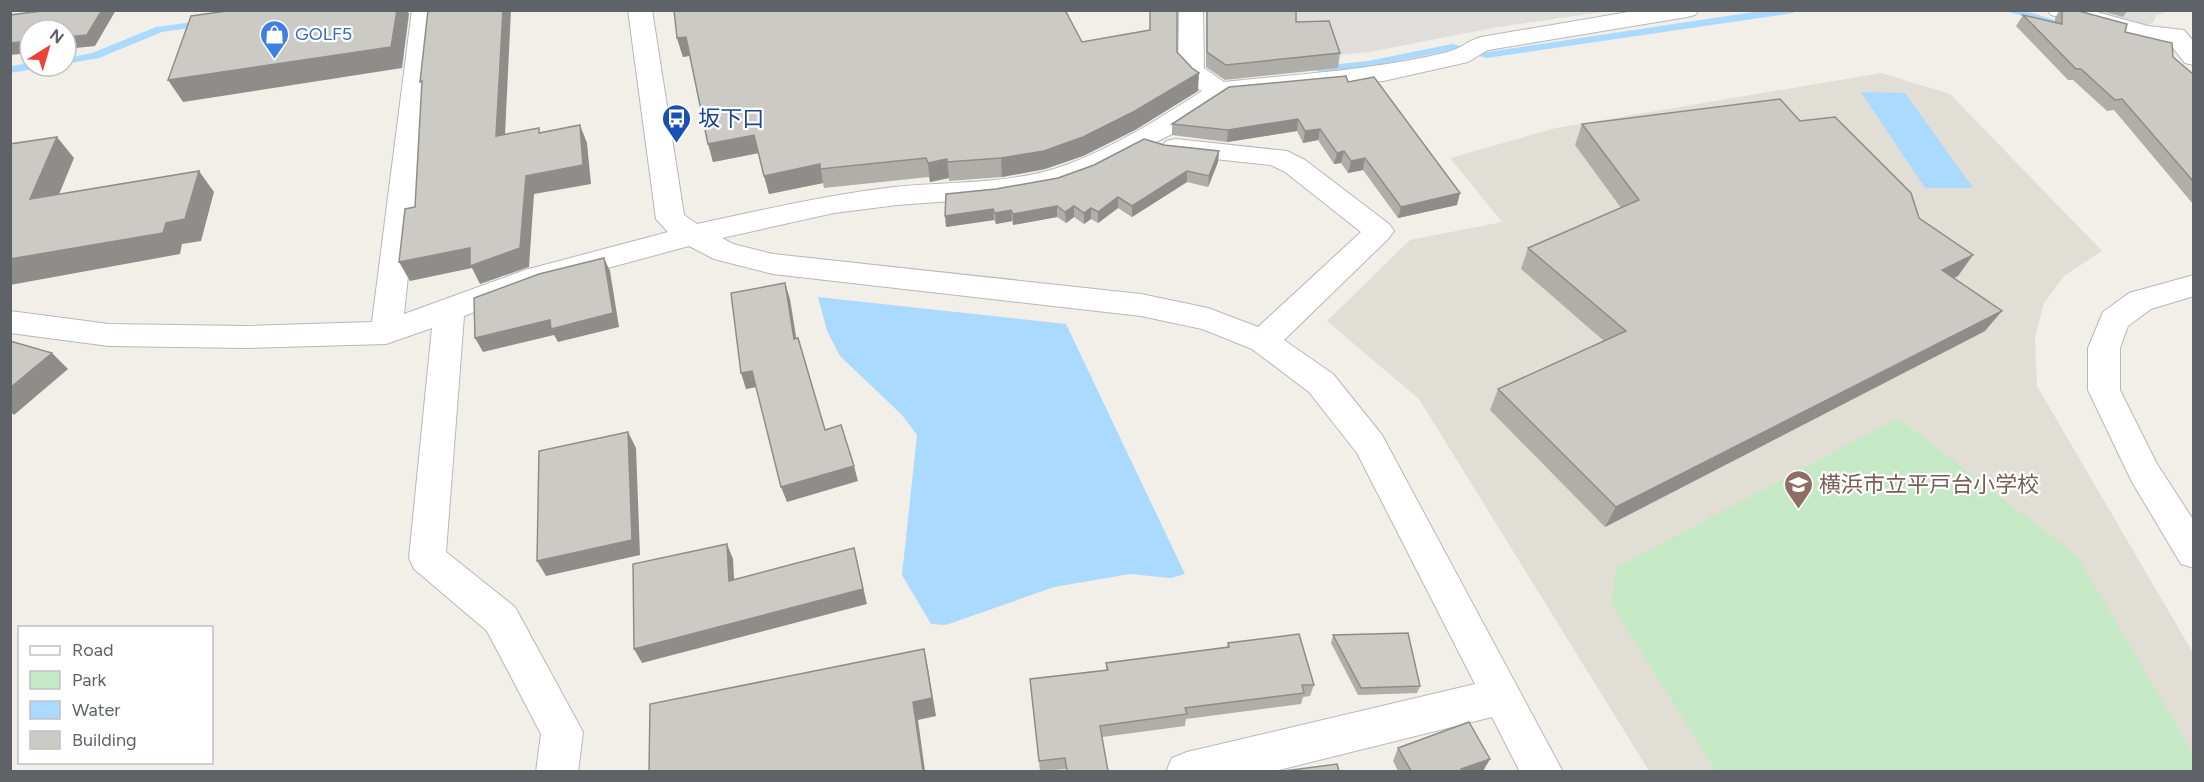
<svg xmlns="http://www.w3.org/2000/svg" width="2204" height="782" viewBox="0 0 2204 782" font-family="Figtree,'Noto Sans JP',sans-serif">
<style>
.industrial{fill:#e0deda}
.education{fill:#e1ded6}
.green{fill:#c5e8c5}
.water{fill:#aadaff}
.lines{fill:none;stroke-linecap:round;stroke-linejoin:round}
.stream{fill:#aadaff;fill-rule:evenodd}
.minor-casing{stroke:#b5b8bc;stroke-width:2}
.minor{fill:#fff;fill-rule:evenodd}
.wall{fill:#afaea9}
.shaded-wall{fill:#8f8d8a}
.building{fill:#cccac5;stroke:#8f8d8a;stroke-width:1.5}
.labels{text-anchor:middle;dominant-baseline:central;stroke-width:4.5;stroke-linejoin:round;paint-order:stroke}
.far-shop-label{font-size:18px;fill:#366cbe;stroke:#fff;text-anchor:start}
.transit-label{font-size:22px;fill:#164399;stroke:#fff;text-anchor:start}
.education-label{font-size:22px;fill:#785e54;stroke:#fff;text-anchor:start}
</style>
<rect width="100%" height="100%" fill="#f1efe8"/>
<g class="industrial">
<path d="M1226,11h384l-112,16 -129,25 -118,12z"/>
<path d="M2077,11l91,-1 1,1 -13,5 -2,6 -7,3z"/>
</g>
<path class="education" d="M1881,73l69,21 152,157 -38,25 -20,27 -9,34 2,49 156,267v118h-544l-230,-372 -92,-78 83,-81 92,-18 -52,-64 106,-30z"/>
<path class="green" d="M1898,418l180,139 115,197v17h-477l-105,-167 5,-36z"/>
<g class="water">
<path d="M1861,92l44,1 68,95h-48z"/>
<path d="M818,297l248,27 119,250 -14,4 -41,-4 -76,13 -108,38 -15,-1 -29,-49 15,-140 -15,-20 -62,-59 -13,-25z"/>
</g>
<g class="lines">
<g class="stream">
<path d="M1767,10h31l-5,3 -306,45 -35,-8 -84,17 -49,5 -6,-3 6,-3 49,-5 84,-17 35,8z"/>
<path d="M2002,10h20l52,16 -6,3z"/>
<path d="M207,20l6,3 -2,2 -49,7 -63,26 -33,6v-6l26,-5 64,-26z"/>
<path d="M30,63v3h11l-6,3 -25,4v-7z"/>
</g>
<defs>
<g id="minor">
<path d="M412,10h24l-32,304 121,-44 143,-38 -12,-13 -28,-209h24l32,205 13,9c65,-14 130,-29 197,-37 57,-6 117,-2 172,-22 48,-18 93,-46 136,-74l-10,-6 -14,-15 1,-60h24l1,58 20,14c75,-8 151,-12 224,-30 12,-3 21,-12 33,-15l159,-27h59l-4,5 -8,2 -199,33 -20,12 -85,19 -156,16 -55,37 -86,43 -48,14 -45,7 -96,7 -63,8 -112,25 11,6 40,10 368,40 67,14 50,19 103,-95 -76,-60 -14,-7 -95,-10 -10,-2 -4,-6 4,-6 10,-2 111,12 18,9 84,64 5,7 -5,7 -105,102 49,34 49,61 181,337h-43l-28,-55 -221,55h-105l6,-14 15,-6 288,-68 -118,-231 -48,-61 -57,-43 -50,-20 -61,-13 -368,-42 -59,-15 -25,-13 -144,39 -81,31 -18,236 69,55 68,125 -5,40h-42l5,-38 -54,-103 -73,-62 -5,-11 23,-230 -46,16 -141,4 -136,-2 -99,-13v-22l99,13 136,2 127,-4z"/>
<path d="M2047,10h42l59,16 36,4 10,12v23l-9,-2 -17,-21 -20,-2 -97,-25z"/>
<path d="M2194,275v21l-43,13 -23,17 -8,22v42l37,74 37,57v47l-13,-4 -49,-82 -44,-92v-42l15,-36 26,-19z"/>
</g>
</defs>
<use href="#minor" class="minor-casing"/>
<use href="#minor" class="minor"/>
</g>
<g class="wall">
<path d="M1206,10h90v12l44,31 -2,15 -113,12 -19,-13z"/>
<path d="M2060,10h15l50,22 48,25 20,17v130l-79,-94 -7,1 -34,-31h-5l-52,-54 7,-11 32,7v-4z"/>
<path d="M2099,10h29l-5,7z"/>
<path d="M677,38l405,4 95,10 21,39 -63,39 -52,26 -38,13 -43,8 -53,4v-3l-19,4 -1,-5 -105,11 -1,-5 -54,11 -11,-41 -45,9 -23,-106 -7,1z"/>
<path d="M1348,82l109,123 -59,13 -35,-48 -15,3 -7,-10 -7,1 -16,-24 -15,3 -6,-12 -70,11 -55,-7v-11z"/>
<path d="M1800,121l119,97 39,58 -4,2 31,53 -380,196 -115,-117 8,-21 106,-48 -83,-72 7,-21 93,-40 -46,-63 7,-21z"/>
<path d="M1164,145l55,6 -1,11 -10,25 -21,-5 -55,35 -14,-9 -20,15 -7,-4 -7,5 -10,-7 -8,6 -9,-6 -44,8 -1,-4 -16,3 -2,-4 -48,7 50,-38 62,-11z"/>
<path d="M1333,635l87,51 -3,7 -59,2 -27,-52z"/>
<path d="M1228,643l86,42 -4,11 -7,1 -2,7 -115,15 -1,7 -83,11 6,34h-42v-2l-26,2 -10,-92 76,-9v-7l121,-16z"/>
<path d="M1398,748l92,11 -7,12h-85l-5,-10z"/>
</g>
<g class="shaded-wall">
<path d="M102,10h14l-21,36 -29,3v-12z"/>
<path d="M397,10h10l2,4 -7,54 -219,34 -15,-22z"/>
<path d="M503,10h8l-7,145 -8,-19z"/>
<path d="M686,37l6,18 -9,2 -6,-19z"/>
<path d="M30,41v12l-20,2v-12z"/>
<path d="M1199,73l-1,18 -63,39 -52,26 -38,13 -43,8 -1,-19z"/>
<path d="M1298,119l-1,12 -70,11 1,-12z"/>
<path d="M580,125l7,18 4,41 -57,10 -5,73 -49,17 -8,-16 -62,13 -11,-19 71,-14 56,-72z"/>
<path d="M1320,129l-2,11 -15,3 2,-12z"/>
<path d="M754,135l5,18 -46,9 -5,-18z"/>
<path d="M57,137l17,21 -26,63 -18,-22z"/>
<path d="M1219,151l-1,11 -10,25 1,-11z"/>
<path d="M1344,151l-3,12 -7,1 3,-11z"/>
<path d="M1365,158l-2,12 -15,3 3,-12z"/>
<path d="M947,159l2,19 -19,4 -2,-19z"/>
<path d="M820,164l3,19 -54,11 -5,-18z"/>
<path d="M199,171l15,21 -13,49 -19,3 -2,10 -170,31v-26l156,-36z"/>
<path d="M1187,171v11l-55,35v-11z"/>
<path d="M1460,193l-3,12 -59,13 3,-11z"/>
<path d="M1118,197v11l-20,15v-11z"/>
<path d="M1057,206v11l-44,8v-11z"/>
<path d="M1074,206v11l-8,6 -1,-11z"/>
<path d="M1091,208v11l-7,5v-11z"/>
<path d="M993,209l1,11 -48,7 -1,-11z"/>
<path d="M1011,210l1,11 -16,3 -1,-11z"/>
<path d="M1973,255l-15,21 -31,15 15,-21z"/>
<path d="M604,258l6,13 9,56 -61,15 -4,-7 -71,17 -8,-14z"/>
<path d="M785,283l5,16 9,56 -5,-16z"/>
<path d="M2002,311l-17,20 -380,196 11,-20z"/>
<path d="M52,353l16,16 -54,46 -4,-4v-23z"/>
<path d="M752,371l5,16 -11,2 -5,-16z"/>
<path d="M628,432l8,16 4,107 -94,21 -9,-15z"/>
<path d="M854,466l4,15 -71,21 -6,-15z"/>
<path d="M727,544l6,15 2,37 -6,-15z"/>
<path d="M854,548l13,56 -225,59 -8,-14z"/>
<path d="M924,649l4,19 8,48 -18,4 7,51h-2l-10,-69z"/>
<path d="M1490,759l-7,12h-24l2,-2z"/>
</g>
<g class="building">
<path d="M50,10h52l-15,25 -21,2v-7h-36v11l-20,2v-28z"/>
<path d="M234,10h163l-6,37 -223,33 23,-64z"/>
<path d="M428,10h75l-7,126 43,-8v5l41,-8 3,40 -57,11 -6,72 -50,18v-18l-71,14 6,-53 10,-2 7,-126 -2,1z"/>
<path d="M674,10h391l17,32 68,-12v-20h27v42l15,16 7,5 -64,38 -52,26 -39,14 -43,7 -54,4v-3l-19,4 -2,-5 -106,11v-5l-56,12 -10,-41 -46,9 -22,-107 -9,1z"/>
<path d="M1207,10h89v12l33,-1 11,32 -114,12 -19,-13z"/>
<path d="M2062,10h13l52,14 -2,8 47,11 1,14 20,17v107l-71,-82 -7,1 -34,-31h-5l-53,-54 39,9z"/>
<path d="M1346,76l2,6 26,-5 86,116 -59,14 -36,-49 -14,3 -7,-10 -7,2 -17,-24 -15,2 -7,-12 -70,11 -56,-6 57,-37z"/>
<path d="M1780,99l20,22 35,-4 76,76 8,25 54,37 -31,15 60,41 -386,196 -118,-118 128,-58 -98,-83 111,-48 -57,-76z"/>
<path d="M57,137l-27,62 169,-28 -14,48 -19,4 -3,10 -153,26v-115z"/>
<path d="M1144,139l20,6 55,6 -10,25 -22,-5 -55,35 -14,-9 -20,15 -7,-4 -7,5 -10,-7 -9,6 -8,-6 -44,8 -2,-4 -16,3 -2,-4 -48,7 1,-22 50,-5 62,-11 36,-13z"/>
<path d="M604,258l9,55 -62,16 -1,-9 -75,18 -1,-40 65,-24z"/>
<path d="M785,283l9,56 4,-1 27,92 16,-5 13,41 -73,21 -29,-116 -11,2 -10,-80z"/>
<path d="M10,341l42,12 -42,35z"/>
<path d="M628,432l4,108 -95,21 2,-110z"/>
<path d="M727,544l2,37 125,-33 9,41 -229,60 -1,-85z"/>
<path d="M1408,633l12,53 -59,2 -28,-53z"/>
<path d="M1299,634l15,51h-12l2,8 -119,15 2,6 -87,12 8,45h-41l-2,-13 -26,3 -9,-82 78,-9 -2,-7 123,-16 -1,-4z"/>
<path d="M924,649l8,49 -19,4 10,69h-274l1,-67z"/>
<path d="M1469,722l21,37 -29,10 1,2h-51l-13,-23z"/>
<path d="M1337,764l2,7h-55z"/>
</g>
<defs>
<symbol id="shop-pin" viewBox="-11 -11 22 30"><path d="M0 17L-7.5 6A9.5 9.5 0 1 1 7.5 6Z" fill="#3f7fe0" stroke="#fff"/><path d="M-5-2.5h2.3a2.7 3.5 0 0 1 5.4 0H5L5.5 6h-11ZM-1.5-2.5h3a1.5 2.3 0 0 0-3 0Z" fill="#fff"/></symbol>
<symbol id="bus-pin" viewBox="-11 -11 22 30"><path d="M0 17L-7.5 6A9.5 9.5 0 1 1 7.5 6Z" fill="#1a4fb4" stroke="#fff"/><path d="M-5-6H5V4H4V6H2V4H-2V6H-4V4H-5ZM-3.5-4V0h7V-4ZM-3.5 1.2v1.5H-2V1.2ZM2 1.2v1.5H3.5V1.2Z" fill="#fff"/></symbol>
<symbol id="school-pin" viewBox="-11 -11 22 30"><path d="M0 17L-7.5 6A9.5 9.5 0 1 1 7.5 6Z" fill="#8d6e63" stroke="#fff"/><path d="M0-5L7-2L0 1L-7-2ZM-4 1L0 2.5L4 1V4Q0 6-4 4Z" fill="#fff"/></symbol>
</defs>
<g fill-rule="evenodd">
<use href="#shop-pin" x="258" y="18" width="33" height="45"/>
<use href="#bus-pin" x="660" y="102" width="33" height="45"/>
<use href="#school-pin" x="1782" y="468" width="33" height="45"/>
</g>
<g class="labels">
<g class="far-shop-label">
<text x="295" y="34">GOLF5</text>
</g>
<g class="transit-label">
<text x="698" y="118">坂下口</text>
</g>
<g class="education-label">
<text x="1819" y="484">横浜市立平戸台小学校</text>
</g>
</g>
<rect width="2204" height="782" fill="none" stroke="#5f6368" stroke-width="24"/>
<rect x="18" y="626" width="195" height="138" fill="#ffffff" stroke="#bfc1c3" stroke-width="1.5"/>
<rect x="30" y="646" width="30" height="9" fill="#ffffff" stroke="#bfc1c3" stroke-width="1.5"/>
<text x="72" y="656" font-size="18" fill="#5f6368">Road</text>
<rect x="30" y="671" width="30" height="18" fill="#c5e8c5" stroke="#bfc1c3" stroke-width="1.5"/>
<text x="72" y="686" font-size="18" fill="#5f6368">Park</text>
<rect x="30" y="701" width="30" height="18" fill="#aadaff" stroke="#bfc1c3" stroke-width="1.5"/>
<text x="72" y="716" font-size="18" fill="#5f6368">Water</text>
<rect x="30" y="731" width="30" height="18" fill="#cccac5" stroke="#bfc1c3" stroke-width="1.5"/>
<text x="72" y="746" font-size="18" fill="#5f6368">Building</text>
<g transform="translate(48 48) rotate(37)"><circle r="28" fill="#ffffff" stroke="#bfc1c3" stroke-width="1.5"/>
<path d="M0-4.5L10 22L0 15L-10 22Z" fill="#ea4335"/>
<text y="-9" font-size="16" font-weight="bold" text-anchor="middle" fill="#5f6368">N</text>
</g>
</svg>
